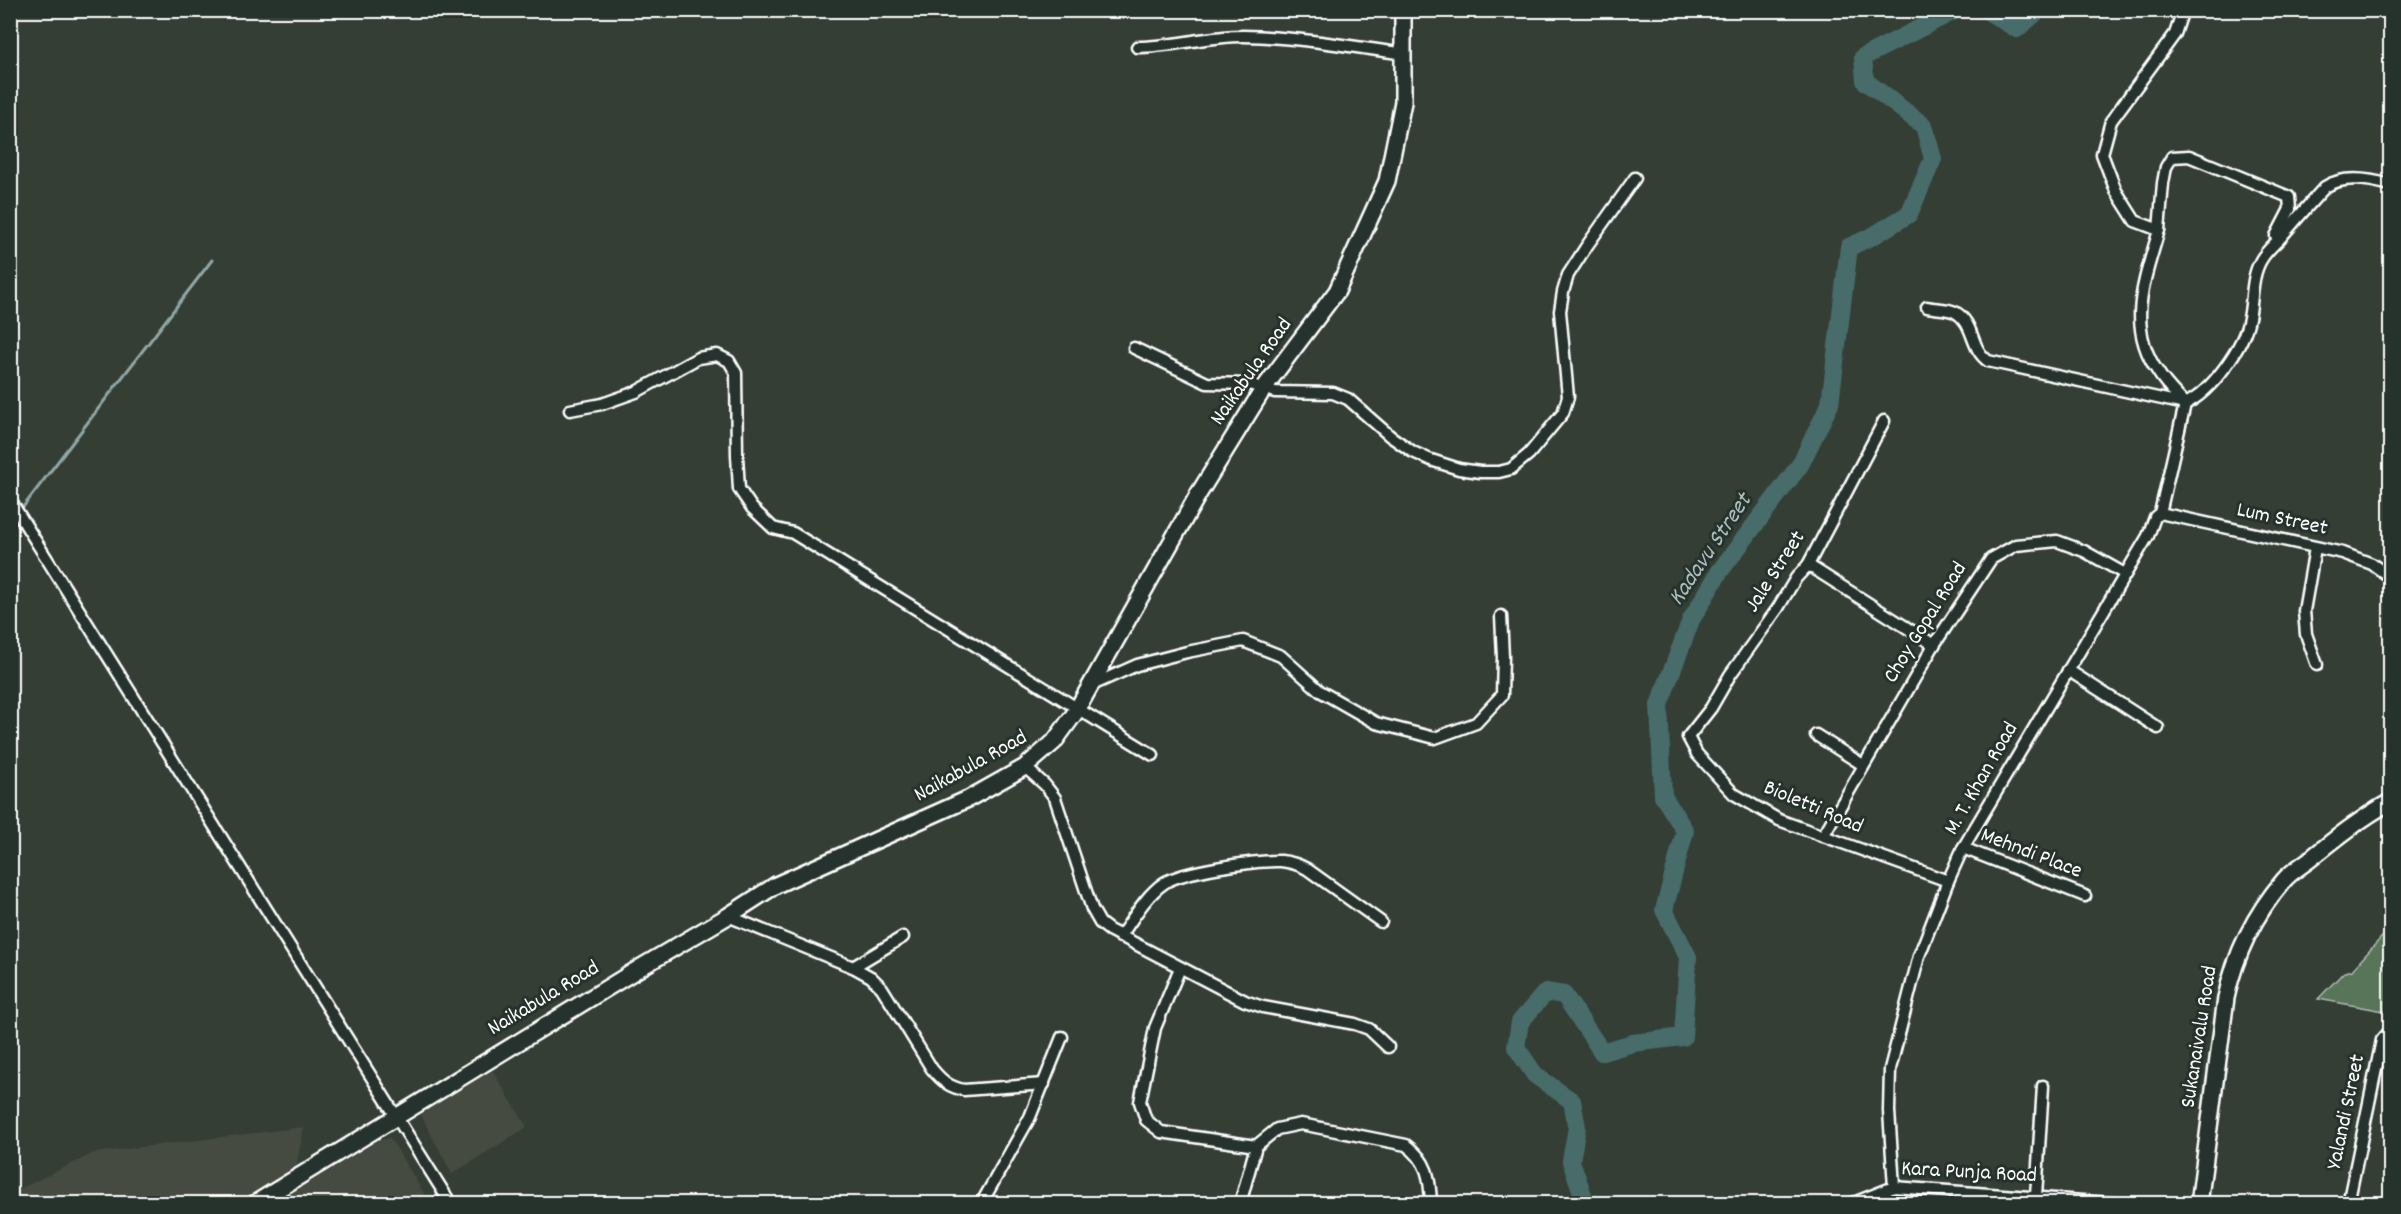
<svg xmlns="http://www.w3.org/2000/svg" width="2401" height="1214" viewBox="0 0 2401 1214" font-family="Dekko,sans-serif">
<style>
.built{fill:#454b3f}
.green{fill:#58745a;stroke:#acbaac;stroke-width:1.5}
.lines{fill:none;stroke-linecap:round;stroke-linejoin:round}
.stream{stroke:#91a7a6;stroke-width:3}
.river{stroke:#476c6b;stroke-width:18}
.street-casing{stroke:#fff;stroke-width:15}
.secondary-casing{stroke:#fff;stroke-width:20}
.street{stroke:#26332d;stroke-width:10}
.secondary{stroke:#26332d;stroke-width:15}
.labels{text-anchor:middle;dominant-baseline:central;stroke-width:6;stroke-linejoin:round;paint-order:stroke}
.street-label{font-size:22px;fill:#fff;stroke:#26332d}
.water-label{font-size:24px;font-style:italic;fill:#acbdbc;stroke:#26332d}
</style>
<rect width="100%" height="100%" fill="#343e35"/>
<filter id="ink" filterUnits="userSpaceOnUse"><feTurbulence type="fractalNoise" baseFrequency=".0167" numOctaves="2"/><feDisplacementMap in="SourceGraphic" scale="12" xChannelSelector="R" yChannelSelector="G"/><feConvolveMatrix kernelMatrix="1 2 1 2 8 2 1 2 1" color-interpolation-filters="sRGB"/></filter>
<g filter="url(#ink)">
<g class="built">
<path d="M493,1071l34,56 -75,47 -37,-70z"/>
<path d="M304,1127l-8,41 -60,35h-225v-10l83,-40z"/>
<path d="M390,1138l40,65h-156l105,-63z"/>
</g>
<path class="green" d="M2390,928v84l-72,-13 25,-26 9,-3z"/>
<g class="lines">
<g class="stream">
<path d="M20,511l192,-251"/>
<path d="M10,522l6,-6"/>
</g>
<g class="river">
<path d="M1986,10l31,19 22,-19"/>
<path d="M1586,1204l-15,-43 6,-34 -5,-26 -37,-26 -19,-28 4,-25 26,-30 18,3 38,57 31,-9 50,-6 5,-80 -24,-47 21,-79 -22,-35 -4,-91 32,-85 29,-49 80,-106 30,-61 19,-157 24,-11 36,-22 24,-55 -9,-33 -59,-45 -2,-24 93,-47"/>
</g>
<defs>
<g id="street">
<path d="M1137,47c36,0 68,-11 106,-11 53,1 107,10 161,18"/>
<path d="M2159,230l4,-47 3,-16 6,-10 17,-1 100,41 1,12 -14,27"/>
<path d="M1927,307c8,2 20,1 28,5 20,11 15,37 33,49l197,43c26,-12 59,-57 64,-86 4,-19 2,-41 12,-58 5,-9 14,-16 21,-24 14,-16 28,-33 43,-49 18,-12 44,-8 65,-2"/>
<path d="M1134,348l73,35 42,1 26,8 58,1 15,6 42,37 23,16 18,8 28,9 21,3h19l12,-3 18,-15 34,-41 5,-16 -8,-86 3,-19 5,-17 18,-28 49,-69"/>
<path d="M570,410l32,-6 34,-12 62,-34 19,-3 12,6 7,12 1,82 2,34 13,19 21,20 20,5 360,222"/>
<path d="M1884,421l-76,144 -12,13 -18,30 -48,67 -19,33 -23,29 9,17 37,40 45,26 169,61"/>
<path d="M10,500l441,704"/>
<path d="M2160,513l183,40 29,11 18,13"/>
<path d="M2315,548l-11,63 2,23 11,31"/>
<path d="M1808,565l126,80"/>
<path d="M2068,670l90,58"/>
<path d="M1090,686l47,-21 50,-13 56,-11 38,15 39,35 56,32 59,15 41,-15 26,-28 1,-38 -2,-41"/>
<path d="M1816,735l47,30"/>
<path d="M1025,767l20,18 10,13 37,111 8,14 9,7 136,71 18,6 92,17 14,5 19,18"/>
<path d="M1823,836l111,-191 57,-86 25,-14 41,-4 27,10 41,23"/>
<path d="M1963,848l122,48"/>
<path d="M728,916l125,51 18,10 11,11 50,81c10,12 17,18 32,21l80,-6"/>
<path d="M1120,937c13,-18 25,-41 44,-54 18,-12 94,-23 117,-22 10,1 17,3 26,8l74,53"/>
<path d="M853,967l50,-30"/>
<path d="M1180,968l-25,60 -15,74 6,18 15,12 95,14"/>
<path d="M1894,1187l-5,-76 1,-42 29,-113 29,-75 15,-33 185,-312 7,-19 5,-4 25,-109c-9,-10 -20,-20 -27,-32 -33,-47 -13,-92 1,-142l-24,-9 -19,-30 -14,-37 9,-33 64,-87 8,-24"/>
<path d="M2036,1196l7,-110"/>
<path d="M981,1204l49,-87 32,-80"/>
<path d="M1240,1204l16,-58 21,-17 24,-5 105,21c22,16 24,33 25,59"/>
<path d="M1851,1204l43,-17 230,17"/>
<path d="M2348,1204l34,-164 8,-9"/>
</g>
<g id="secondary">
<path d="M254,1204l389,-238 85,-50 48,-31 192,-86 57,-32 29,-25 21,-29 124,-220 65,-105 73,-97 50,-110 16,-79v-92"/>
<path d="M2199,1204l27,-206c9,-43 29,-84 58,-118 7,-8 17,-14 25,-20 26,-21 52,-42 81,-58"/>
</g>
</defs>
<use href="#street" class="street-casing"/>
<use href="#secondary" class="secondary-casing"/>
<use href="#street" class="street"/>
<use href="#secondary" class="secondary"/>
</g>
</g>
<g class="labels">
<g class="street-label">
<text transform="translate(1252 372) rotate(-55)">Naikabula Road</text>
<text transform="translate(2282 520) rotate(12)">Lum Street</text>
<text transform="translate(1776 572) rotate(-57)">Jale Street</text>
<text transform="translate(1926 623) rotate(-58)">Choy Gopal Road</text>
<text transform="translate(971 767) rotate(-29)">Naikabula Road</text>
<text transform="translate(1982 779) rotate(-60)">M. T. Khan Road</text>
<text transform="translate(1813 808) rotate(23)">Bioletti Road</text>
<text transform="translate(2031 854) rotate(21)">Mehndi Place</text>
<text transform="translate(544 999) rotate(-31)">Naikabula Road</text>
<text transform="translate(2200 1037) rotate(-81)">Sukanaivalu Road</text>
<text transform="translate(2347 1112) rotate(-78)">Yalandi Street</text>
<text transform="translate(1969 1173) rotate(3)">Kara Punja Road</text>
</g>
<g class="water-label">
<text transform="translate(1711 550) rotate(-56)">Kadavu Street</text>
</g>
</g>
<rect width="2401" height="1214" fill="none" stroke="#26332d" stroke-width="36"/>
<rect x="18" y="18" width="2365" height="1178" fill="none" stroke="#fff" stroke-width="2" filter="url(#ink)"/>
</svg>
